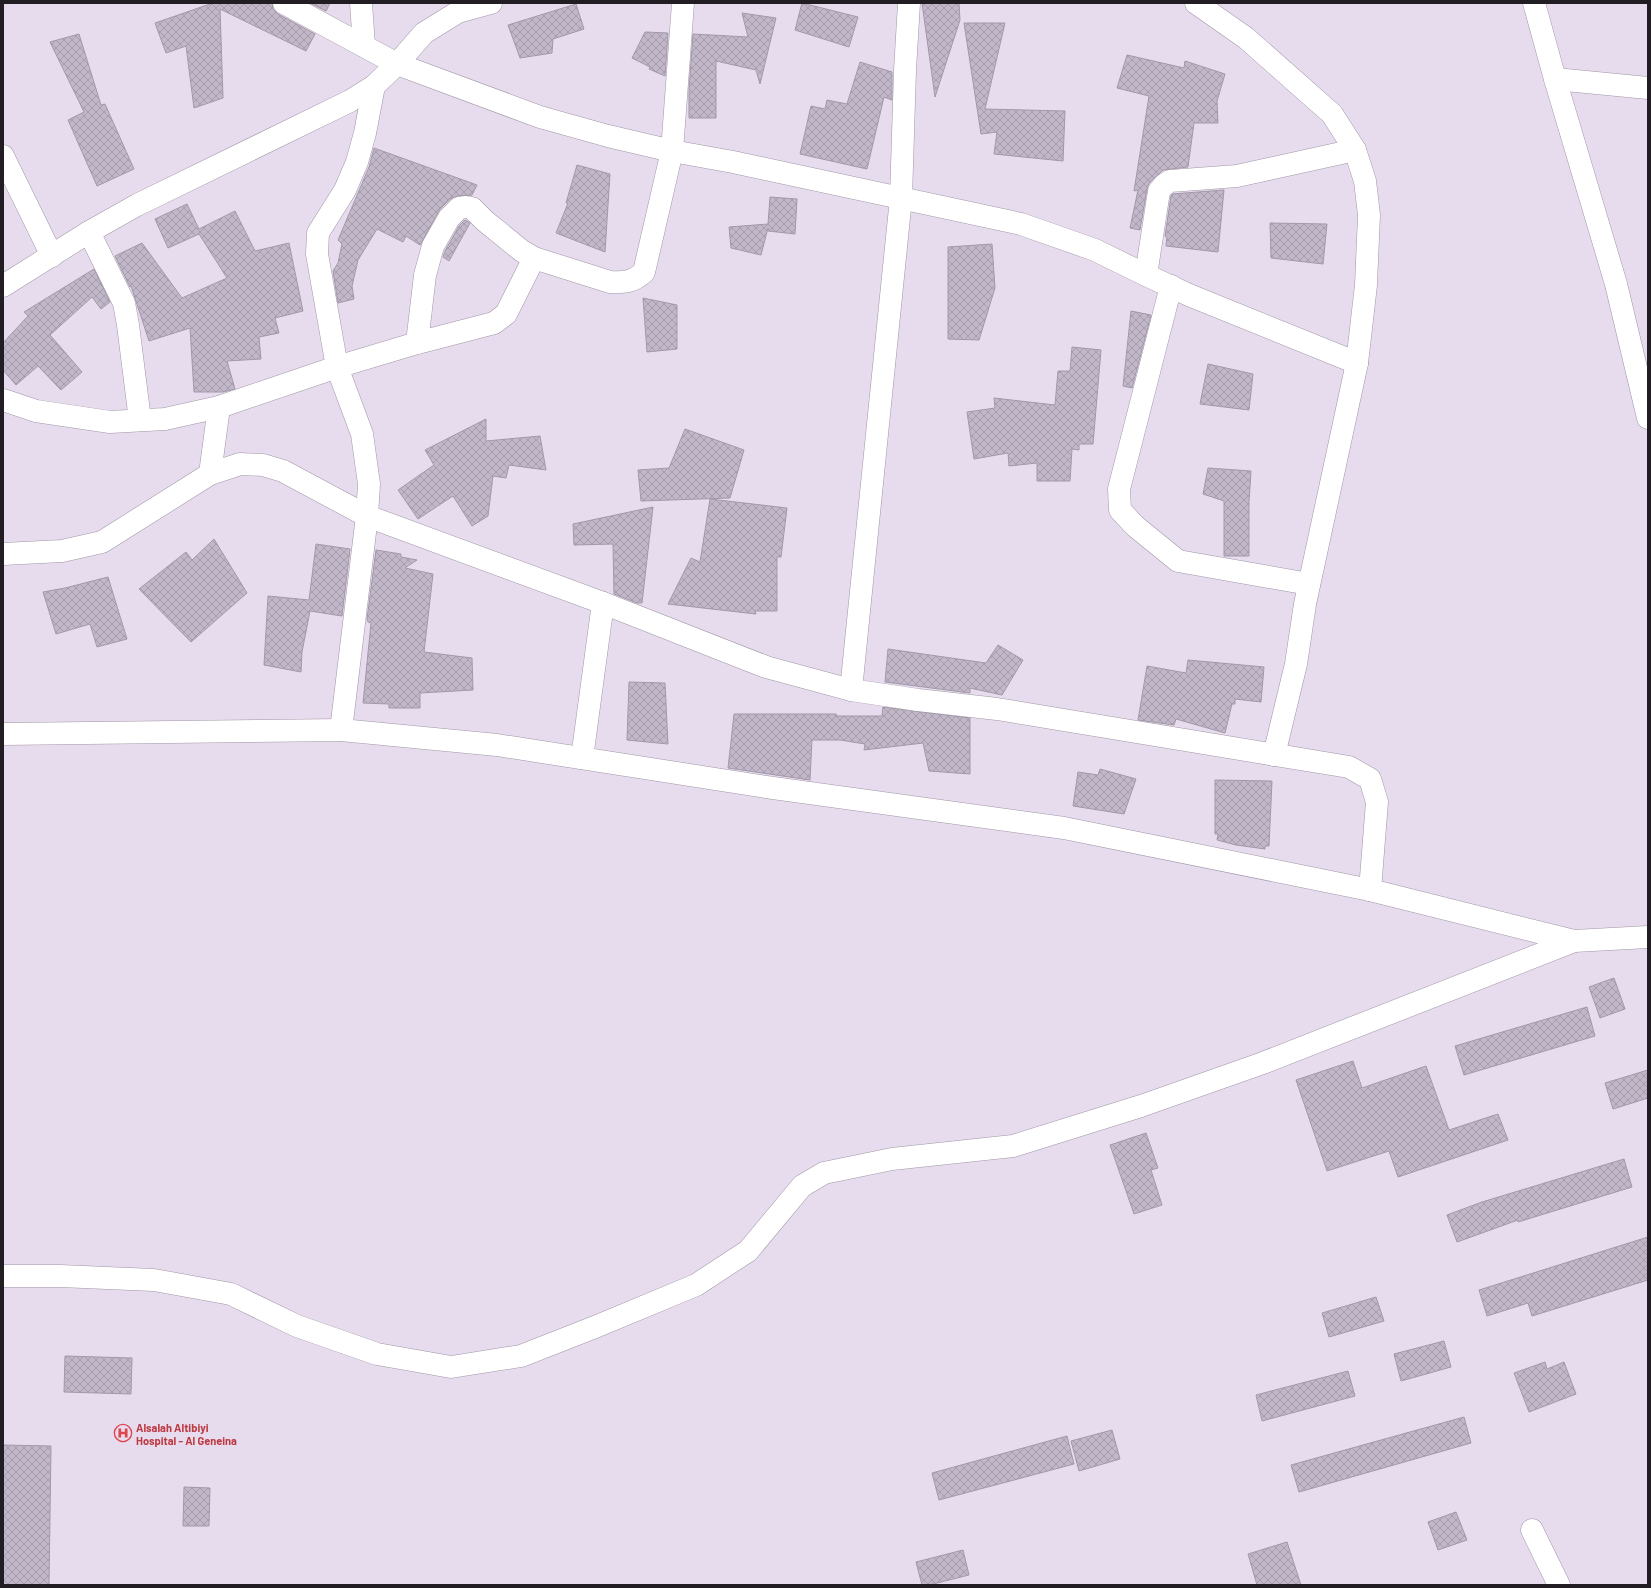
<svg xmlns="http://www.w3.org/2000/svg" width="1651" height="1588" viewBox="0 0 1651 1588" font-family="Barlow,sans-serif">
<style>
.building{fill:url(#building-cross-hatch);stroke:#a298a8}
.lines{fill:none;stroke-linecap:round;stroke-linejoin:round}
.minor-casing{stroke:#a096a6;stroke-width:23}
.minor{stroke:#fff;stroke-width:22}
.labels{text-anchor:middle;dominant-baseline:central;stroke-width:4;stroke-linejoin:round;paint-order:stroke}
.health-label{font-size:11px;font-weight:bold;fill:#be3a42;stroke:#e7dcee;text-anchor:start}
</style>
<defs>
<pattern id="building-cross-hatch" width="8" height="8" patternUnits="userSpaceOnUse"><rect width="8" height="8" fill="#c2b7c8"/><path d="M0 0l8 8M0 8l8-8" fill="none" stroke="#a69dac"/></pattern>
</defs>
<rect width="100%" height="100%" fill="#e7dcee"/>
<g class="building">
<path d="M207,3h65l1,6 5,5 37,20 -9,17 -86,-42 3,89 -29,10 -8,-62 -20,7 -11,-30 55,-19z"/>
<path d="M310,3h20l-4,8z"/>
<path d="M802,3l56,14 -9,30 -54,-17z"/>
<path d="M922,3h37l1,17 -25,77z"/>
<path d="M576,4l8,25 -31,10 -1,14 -32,5 -12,-33z"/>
<path d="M742,13l34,5 -16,66 -4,-14 -40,-9v57h-27v-28l4,-56 55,3z"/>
<path d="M964,23h41l-20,86 80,2 -2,50 -69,-7 3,-22 -16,2z"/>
<path d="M645,32l23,1 -3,43 -16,-7 1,-2 -18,-9z"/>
<path d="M79,34l22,71 4,-1 29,65 -37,17 -29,-66 16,-8 -34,-70z"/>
<path d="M1127,55l57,13 1,-7 40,13 -8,27 1,22h-24l-6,44 -25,3 -14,13 -2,6 -7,41 -10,-2 8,-38 -4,1 15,-95 -32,-8z"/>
<path d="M860,62l32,10v28l-8,-3 -17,72 -67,-15 11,-48 14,3 2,-9 20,4z"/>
<path d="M374,148l103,37 -5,10 -15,1 -7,3 -10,10 -20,36 -14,-9 -3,6 -26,-13 -19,31 -6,26 2,13 -16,4 -5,-32 5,-8 4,-19 -4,-4 31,-73z"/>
<path d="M577,165l33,9 -5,78 -49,-19 12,-30h-2z"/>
<path d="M1224,190l-6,62 -52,-6 1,-9 -2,-1 6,-40 1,-2z"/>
<path d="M770,197l27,2 -2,35 -27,-3v-3l-7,27 -30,-7 -2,-21 39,-3z"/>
<path d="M187,204l12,25 36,-18 20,40 34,-8 14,68 -28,7 4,15 -20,4 2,22 -34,2 8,28 -12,3h-29l-4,-64 -41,13 -18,-55 -1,1 -15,-31 27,-13 40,55 45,-20 -28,-44 -31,14 -13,-29z"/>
<path d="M465,220l5,3 -21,38 -6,-4 2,-6 14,-25z"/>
<path d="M1270,223l57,1 -4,40 -52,-6z"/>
<path d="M992,244l3,44 -16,52 -31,-1v-92z"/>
<path d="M94,269l16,33 -9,7 -9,-12 -42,38 32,37 -21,18 -23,-24 -22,19 -13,-15v-27l25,-27 -4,-4z"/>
<path d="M643,298l34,7v44l-30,3z"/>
<path d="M1131,311l20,4 -19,73 -9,-2z"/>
<path d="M1072,347l29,3 -8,94h-14v6l-7,-1 -2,32h-33v-18l-28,3 -1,-13 -34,6 -7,-47 28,-4 -1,-10 61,7 3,-34h12z"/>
<path d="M1208,364l45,10 -4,36 -49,-6z"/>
<path d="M486,419v22l54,-5 6,34 -37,-5 -3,13 -13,-2 -5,40 -16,10 -19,-30 -35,23 -20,-29 36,-25 -9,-15z"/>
<path d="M685,429l59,21 -14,48 -89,3 -3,-31 31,-2z"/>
<path d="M1208,468l43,3 -2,31v54h-25v-55l-21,-7z"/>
<path d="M710,499l77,9 -6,49h-4v54h-22l1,3 -88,-10 23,-46 9,4z"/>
<path d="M653,507l-11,96h-5l-23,-9 -1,-50 -39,1 -1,-21z"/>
<path d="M214,539l33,54 -56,49 -52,-53 47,-37 6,8z"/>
<path d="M316,544l34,5 -8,67 -32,-5 -8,41 -1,20 -37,-7 4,-69 41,4z"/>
<path d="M376,550l25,4v3l16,3 -12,8 28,6 -9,78 48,6 1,32 -53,3v15h-31v-4l-26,-1 8,-80 -3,-1 -1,-3z"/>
<path d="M108,577l19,62 -30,8 -7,-23 -34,10 -13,-42 22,-4z"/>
<path d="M998,645l25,15 -21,35 -32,-7v5l-85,-11 3,-33 98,14z"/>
<path d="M1188,660l76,7 -3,35 -26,-3v5h-3l-7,29 -49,-14 -2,6 -36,-5 9,-54 39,7z"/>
<path d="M629,682l36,1 3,61 -41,-4z"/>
<path d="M883,707l87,11v56l-41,-3 -6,-28 -59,7 1,-6 -25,-4h-28l-2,40 -82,-12 6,-54h102l1,2h45z"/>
<path d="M1100,769l36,10 -12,35 -51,-8 5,-34 20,3z"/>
<path d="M1215,780l57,1 -3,65h-4v3l-29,-4 -19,-5 1,-6h-3z"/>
<path d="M1614,978l11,31 -25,9 -11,-31z"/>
<path d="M1587,1007l8,29 -131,39 -9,-29z"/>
<path d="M1353,1061l9,27 64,-22 23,64 49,-16 10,26 -110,37 -9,-26 -62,20 -31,-91z"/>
<path d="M1648,1070v28l-35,11 -8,-26z"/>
<path d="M1146,1133l12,35 -7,2 11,35 -28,9 -24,-69z"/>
<path d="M1624,1159l8,28 -114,35v-2l-61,22 -10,-27 35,-13z"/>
<path d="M1648,1237v43l-116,36 -4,-13 -41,13 -8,-26z"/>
<path d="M1376,1297l8,24 -55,16 -7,-24z"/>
<path d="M1444,1341l7,26 -50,14 -7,-27z"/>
<path d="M65,1356l67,2 -1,36 -67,-2z"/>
<path d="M1545,1362l2,7 17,-7 12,32 -47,18 -15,-39z"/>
<path d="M1348,1371l7,25 -93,25 -6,-26z"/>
<path d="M1464,1417l7,26 -172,49 -8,-27z"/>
<path d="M1112,1430l8,29 -41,12 -8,-30z"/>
<path d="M1067,1436l7,28 -135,36 -7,-27z"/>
<path d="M3,1445l48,1 -2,139h-46z"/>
<path d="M184,1487l26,1 -1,38h-26z"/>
<path d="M1456,1512l11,28 -29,10 -10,-28z"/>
<path d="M1287,1542l14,43h-44l-9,-31z"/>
<path d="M963,1550l6,25 -40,10h-7l-6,-23z"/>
</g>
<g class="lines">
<defs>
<g id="minor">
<path d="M284,3l113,61 143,53 68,19 64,15 61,11 288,62 74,26 51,25 43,20 168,68"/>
<path d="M361,3l3,43"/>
<path d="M1196,3l50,35 86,76 23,36 10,31 4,34 -3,70 -9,78 -52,241 -9,60 -22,91"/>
<path d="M1534,3l21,76 61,205 32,134"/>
<path d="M1555,79l93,9"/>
<path d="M3,156l49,100"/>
<path d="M89,232l35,71 4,22 12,95"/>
<path d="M1146,275l13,-84 5,-6 6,-4 67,-5 118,-26"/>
<path d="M3,286l86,-54 48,-27 213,-104 24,-15 23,-22 27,-31 34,-21 33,-9"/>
<path d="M1171,286l-52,203 1,21 15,16 43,35 131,23"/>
<path d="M417,343l8,-68 8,-29 16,-28 10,-10 7,-1 6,1 13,13 37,30 12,7 76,24c14,1 23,0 34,-10l28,-121 11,-148"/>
<path d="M3,400l33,11 74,11 55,-3 54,-12 118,-40 80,-24 77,-20 12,-9 28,-56"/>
<path d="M210,474l9,-67"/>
<path d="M3,554l59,-3 40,-9 108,-68 30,-10 23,1 20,6 84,45 236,87 163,64 85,23 67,10 79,9 352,58 21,12 7,23 -7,88 -306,-62 -291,-40 -276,-43 -156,-15 -338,4"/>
<path d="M851,690l50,-492 4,-128 4,-67"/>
<path d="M341,730l26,-214 2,-32 -7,-50 -25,-67 -20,-113 1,-21 27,-43 12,-28 8,-29 9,-47"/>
<path d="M582,758l21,-155"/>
<path d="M1370,890l204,51 74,-4"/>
<path d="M3,1276h57l94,4 77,14 66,32 80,28 74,13 70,-11 74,-29 101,-42 52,-34 54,-65 22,-13 68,-14 121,-13 128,-40 122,-43 311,-122"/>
<path d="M1532,1530l27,55"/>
</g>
</defs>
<use href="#minor" class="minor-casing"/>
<use href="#minor" class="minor"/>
</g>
<defs>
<symbol id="hospital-ring" viewBox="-11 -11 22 22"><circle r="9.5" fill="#e7dcee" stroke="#e0444e" stroke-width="1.5"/><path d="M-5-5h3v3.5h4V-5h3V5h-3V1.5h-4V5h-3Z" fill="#e0444e"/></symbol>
</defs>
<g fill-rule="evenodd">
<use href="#hospital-ring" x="113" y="1423" width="20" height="20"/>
</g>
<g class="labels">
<g class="health-label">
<text x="136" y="1427">Alsalah Altibiyi<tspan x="136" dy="13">Hospital - Al Geneina</tspan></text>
</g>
</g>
<rect width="1651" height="1588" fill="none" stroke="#211d23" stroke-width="8"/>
</svg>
